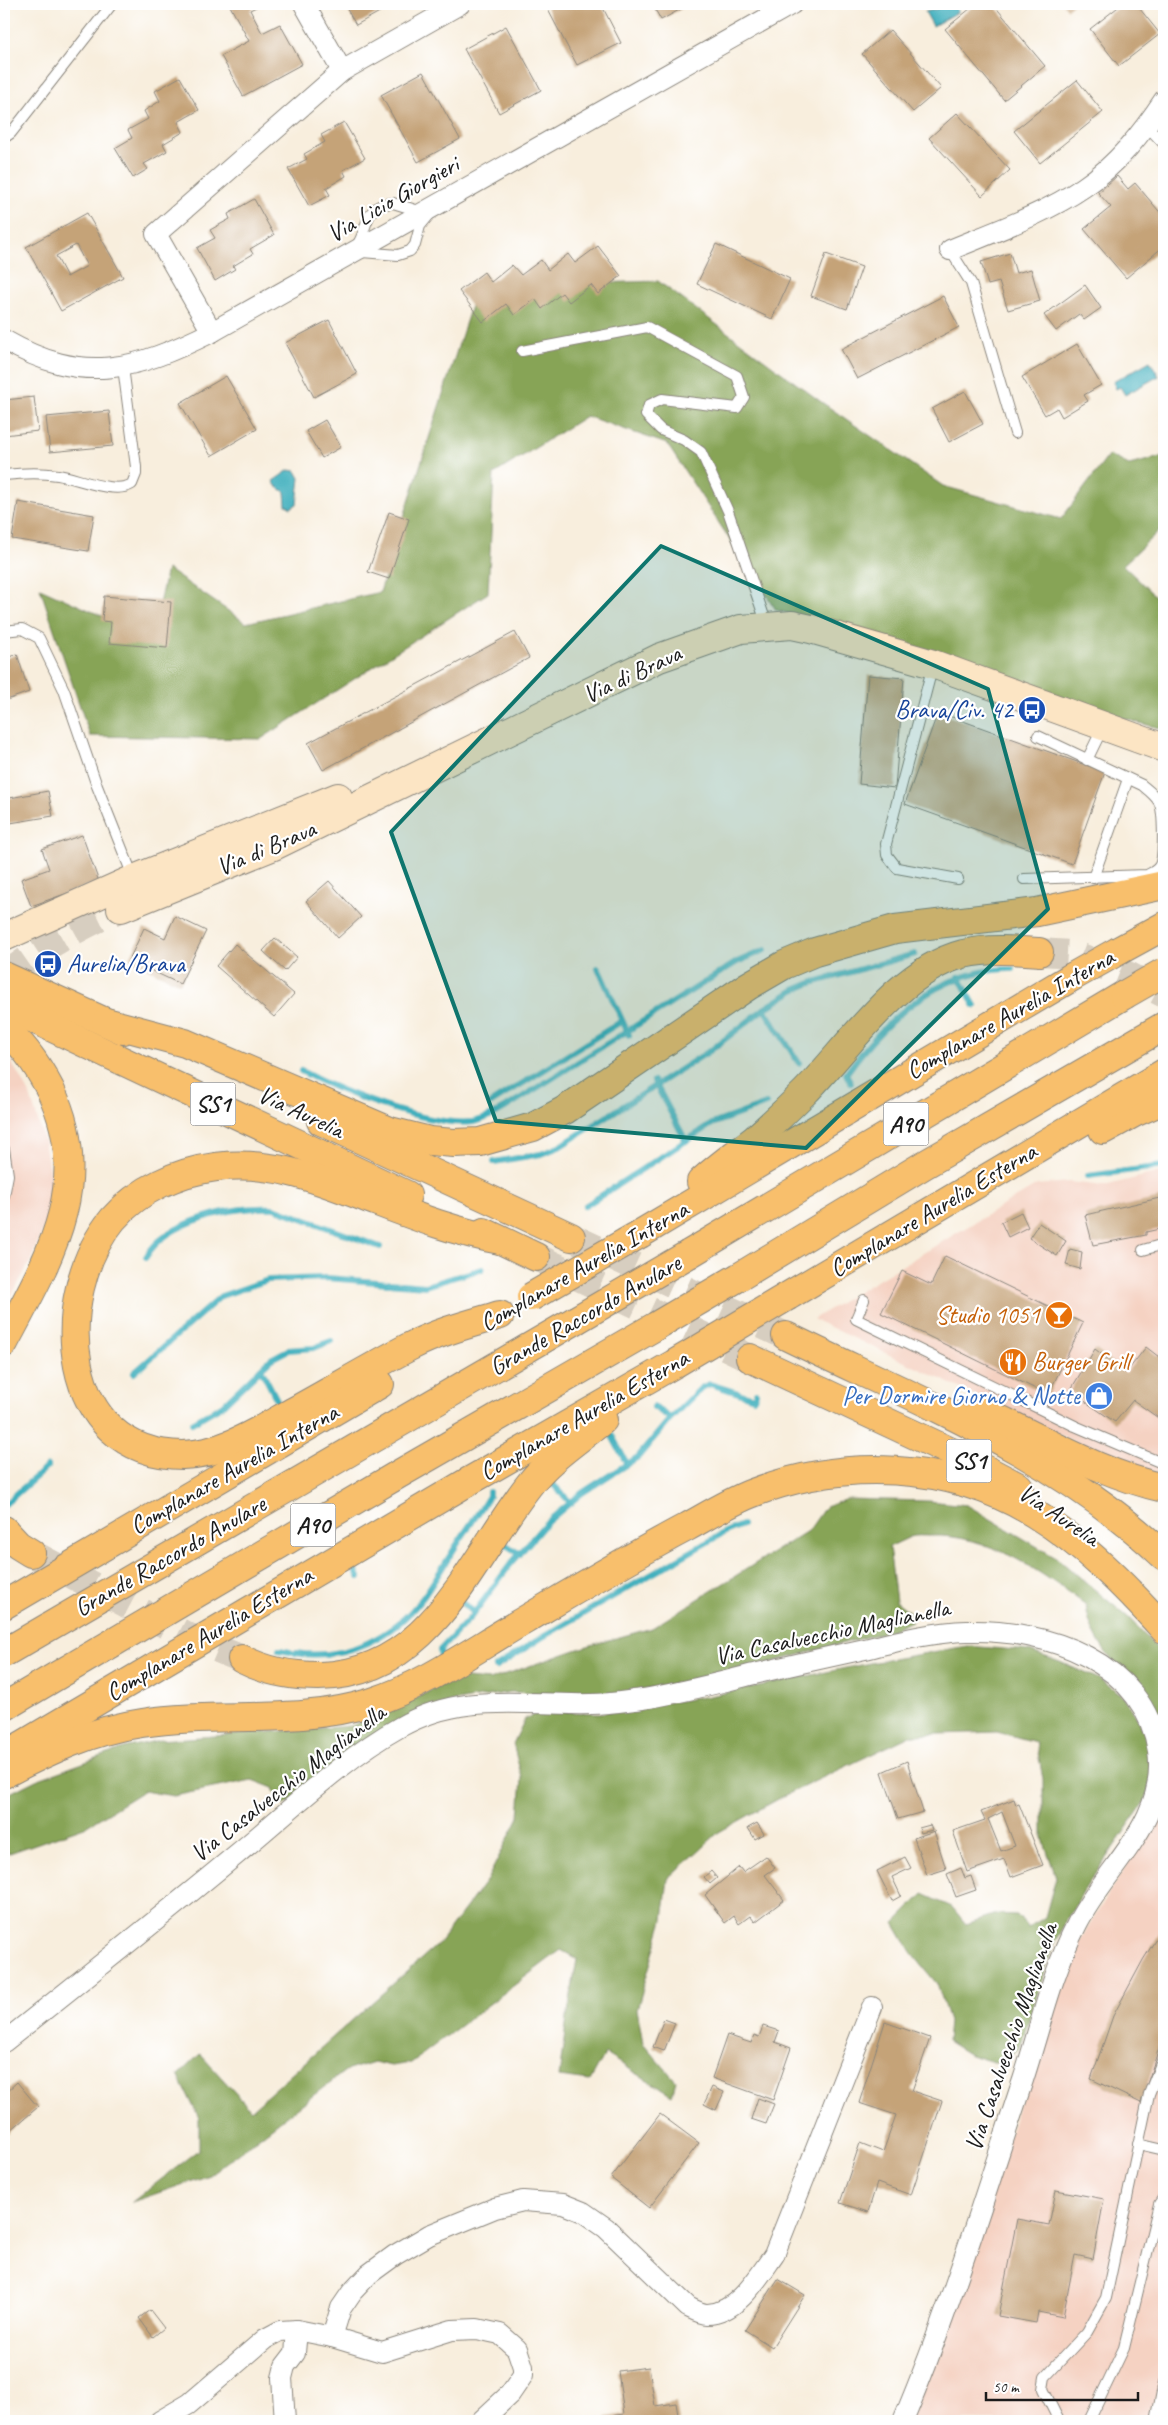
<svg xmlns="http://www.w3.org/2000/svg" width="1168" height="2425" viewBox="0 0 1168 2425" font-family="Caveat,sans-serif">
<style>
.built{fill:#f5d2c2}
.forest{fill:#87a457;stroke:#52603a}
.water{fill:#42b0be;stroke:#2f666d}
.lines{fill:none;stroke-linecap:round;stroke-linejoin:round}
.stream{stroke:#42b0be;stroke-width:6}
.building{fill:#c5a378;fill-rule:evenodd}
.secondary-tunnel{stroke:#d7cec0;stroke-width:28;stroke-dasharray:28 14;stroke-linecap:butt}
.highway-tunnel{stroke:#d7cec0;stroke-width:28;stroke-dasharray:28 14;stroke-linecap:butt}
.lane-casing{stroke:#8a857c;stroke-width:12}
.street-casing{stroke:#8a857c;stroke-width:22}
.secondary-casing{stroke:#8a857c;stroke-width:30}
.highway-casing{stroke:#8a857c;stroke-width:30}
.lane{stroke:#fff;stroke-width:10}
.street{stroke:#fff;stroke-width:20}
.secondary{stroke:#fce5c4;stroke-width:28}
.highway{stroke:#f8bf6c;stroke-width:28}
.highway-bridge-casing{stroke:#8a857c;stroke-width:30;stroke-linecap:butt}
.highway-bridge{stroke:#f8bf6c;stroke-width:28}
.marked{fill:#0f766e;fill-opacity:0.2;stroke:#0f766e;stroke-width:4;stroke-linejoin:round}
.labels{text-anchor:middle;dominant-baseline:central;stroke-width:4.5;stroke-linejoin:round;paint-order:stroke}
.shield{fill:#fff;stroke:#606060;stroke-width:1}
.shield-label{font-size:24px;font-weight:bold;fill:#1c1c1c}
.street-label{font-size:25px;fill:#1c1c1c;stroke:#fff}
.transit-label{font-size:25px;fill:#164399;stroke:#fff;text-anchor:end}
.food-label{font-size:25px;fill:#c56008;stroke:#fff;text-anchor:end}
.shop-label{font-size:25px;fill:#366cbe;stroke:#fff;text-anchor:end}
</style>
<rect width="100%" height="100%" fill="#fff"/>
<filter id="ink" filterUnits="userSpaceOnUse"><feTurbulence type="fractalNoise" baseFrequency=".02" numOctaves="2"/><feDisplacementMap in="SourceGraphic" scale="10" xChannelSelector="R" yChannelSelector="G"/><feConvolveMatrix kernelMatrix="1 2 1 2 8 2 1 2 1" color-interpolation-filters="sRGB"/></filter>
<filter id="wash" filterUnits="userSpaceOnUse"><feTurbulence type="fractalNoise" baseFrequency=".0096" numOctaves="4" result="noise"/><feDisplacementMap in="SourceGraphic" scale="20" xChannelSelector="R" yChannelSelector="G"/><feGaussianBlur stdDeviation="1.12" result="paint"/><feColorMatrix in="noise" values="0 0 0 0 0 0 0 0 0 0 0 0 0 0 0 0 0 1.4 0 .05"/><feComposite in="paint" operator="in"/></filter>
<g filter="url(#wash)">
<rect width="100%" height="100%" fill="#f8eedd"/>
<g class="built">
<path d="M4,1053l4,4 21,35 15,48 8,47 -5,31 -15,40 -28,52z"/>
<path d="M1164,1171v304l-48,-14 -303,-142 224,-134 32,-3 35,4z"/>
<path d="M1164,1804v617h-254l161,-466z"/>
</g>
<g class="forest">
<path d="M658,281l162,120 123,85 118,33 48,-64 20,10 35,-9v70l-41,39 34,33 7,-6v137l-25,-6 -250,-80 -113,-33 -109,-166 -81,-28 -92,58 -6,119 -227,146 -171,-3 -50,-148 111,50 16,-69 79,54 134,-31 97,-305z"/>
<path d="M847,1499l82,2 38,4 91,54 71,59 35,38v76c-20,-45 -73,-78 -78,-127 -46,-33 -97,-72 -157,-69 -6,0 -13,-1 -19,1 -7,3 -14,7 -21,10l7,54 15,12 1,8 -23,10 -116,31 -164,35 -98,-5 -60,10 -167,103 -5,-2 -6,-15 -21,-8 -78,16 -31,-5 -56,35 -83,29v-59l32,-16 88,-32 36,-8 191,-14 44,-17 61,-32 33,3 95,-33 68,-19 157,-98 16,-23z"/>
<path d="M967,1646l62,5 31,11 39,17 24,16 16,26 12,25 2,24 -7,30 -62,90 -30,53 -35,107 -22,13 -27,-8 -23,-14 2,-20 -12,-37 -26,-32 -17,-29 29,-29 29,13 14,17 30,-10 21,1 11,13 17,-11 11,-40 -13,-38v-60l-7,-37 -39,-10 -85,3 -130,62 -63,35 -51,47 -5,41 -26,89 6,34 33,38 -4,14 -67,-41 -15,27 -31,-4 7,-53 11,-65 -16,-9 -150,113 -20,3 -17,-4 -29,9 -135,104 -78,27 67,-52v-32l-21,-43 22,-21 51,56 188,-167 48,-63 32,-63 3,-39 -9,-34 12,-25 15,-8 60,2 110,-17 160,-33z"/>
</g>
<g class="water">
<path d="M950,5l2,3h5l1,4 -25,14 -8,-14z"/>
<path d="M1150,361l9,15 -34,19 -5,-8 -4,2 -3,-7z"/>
<path d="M289,470l7,1 4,7 -3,26 -6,4 -5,-3 -1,-13 -9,-6 -3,-5z"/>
</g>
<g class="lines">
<g class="stream">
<path d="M598,968l31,67"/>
<path d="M959,977l16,29"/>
<path d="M764,1009l35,54"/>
<path d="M301,1071c39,21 128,56 172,51 11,-2 22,-8 32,-14l232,-146 28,-12"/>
<path d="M654,1081l32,60"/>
<path d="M851,1083l-5,-9c40,-56 95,-106 167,-105"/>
<path d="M491,1103l131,-82"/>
<path d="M494,1162l47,-8 18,-7 152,-97 53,-41 30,-19 17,-7 104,-29"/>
<path d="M1088,1176l76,-10"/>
<path d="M585,1206l127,-82 54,-20"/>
<path d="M146,1257c20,-36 89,-52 128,-49l106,39"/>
<path d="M261,1369l16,31"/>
<path d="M134,1373l87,-77 47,-16 59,-2 98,8 57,-17"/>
<path d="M654,1407l16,11"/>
<path d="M192,1423l31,-18 48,-46 17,-9 26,-2 17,-7"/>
<path d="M612,1436l15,28"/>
<path d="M547,1478l24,25"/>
<path d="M4,1505l44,-39"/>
<path d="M500,1541l20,13"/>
<path d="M354,1568l5,9"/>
<path d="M462,1603l13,10"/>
<path d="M279,1650l11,2"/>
<path d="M295,1653c51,8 99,-16 129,-57 10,-14 18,-28 27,-42 12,-20 26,-38 38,-58v-4"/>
<path d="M441,1656l-1,-6 31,-33 39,-52 36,-42 36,-30 56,-36 31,-37 32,-32 9,-4 44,14 2,-5"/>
<path d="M496,1667l45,-29 184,-106 17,-7"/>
</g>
</g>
<g id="blocks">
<g class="building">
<path d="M229,4h33l-12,6 12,23 18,-9 22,40 -59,32 -22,-40 28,-15z"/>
<path d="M344,4h50l-38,21z"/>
<path d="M545,4h56l20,39 -44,22z"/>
<path d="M652,4h38l-29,16z"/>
<path d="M976,4h17l52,62 -41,34 -59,-71z"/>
<path d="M1063,4h10l-6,5z"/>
<path d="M1122,4h14l24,30 -41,32 -29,-37z"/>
<path d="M506,26l35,64 -42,23 -35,-64z"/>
<path d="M890,30l51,58 -28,24 -51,-58z"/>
<path d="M423,72l37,67 -42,23 -37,-67z"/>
<path d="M180,77l19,33 -21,12 5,10 -20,12 4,7 -23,13 4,5 -15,9 -18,-30 17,-10 -4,-8 20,-11 -4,-8 16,-10 -5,-10z"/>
<path d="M1077,80l26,32 -63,51 -26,-32z"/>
<path d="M957,113l53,57 -28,26 -53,-58z"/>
<path d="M344,122l21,36 -22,12 3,6 -20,12 4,7 -21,11 -21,-37 19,-10 -3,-5 21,-12 -4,-7z"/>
<path d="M1117,176l11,13 7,-6 29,34v29l-38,32 -42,-49 27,-22 -13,-14z"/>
<path d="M254,199l20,36 -24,14 3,5 -20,12 2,3 -20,12 -18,-33 18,-10 -5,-8 20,-11 -2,-5z"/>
<path d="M87,213l36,64 -62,34 -35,-64zM76,245l11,21 -20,11 -11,-21z"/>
<path d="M716,244l74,35 -18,40 -75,-35z"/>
<path d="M598,246l23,30 -23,18 -7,-9 -22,17 -7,-9 -20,16 -7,-10 -21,16 -8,-11 -23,18 -24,-31 25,-19 7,10 21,-17 9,10 20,-15 7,10 20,-16 7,9z"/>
<path d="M1010,253l6,20 15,-4 9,32 -32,9 -9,-28 -11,3 -7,-23z"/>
<path d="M826,254l36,13 -15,42 -36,-13z"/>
<path d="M1085,285l16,23 -17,12 -5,-6 -23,17 -12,-16z"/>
<path d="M943,296l16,31 -102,52 -16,-30z"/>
<path d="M329,320l28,54 -43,23 -29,-54z"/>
<path d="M1077,344l24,41 -17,10 4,6 -26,16 -5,-9 -12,7 -23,-38z"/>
<path d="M226,376l31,53 -46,27 -31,-53z"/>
<path d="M965,391l18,33 -34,18 -17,-33z"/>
<path d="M34,397l4,34 -34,4v-35z"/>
<path d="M109,411l4,35 -63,6 -4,-35z"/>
<path d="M325,420l16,27 -19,11 -16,-27z"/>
<path d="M18,502l76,13 -6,36 -76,-12z"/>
<path d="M389,512l20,7 -20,60 -21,-7z"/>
<path d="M104,596l67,6 -4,46 -58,-5 2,-21 -9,-1z"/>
<path d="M515,632l14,26 -206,112 -15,-27z"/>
<path d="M17,654l12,38 -25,9v-42z"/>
<path d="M868,675l36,3 -9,110 -36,-4z"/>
<path d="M938,712l167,60 -33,92 -167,-60z"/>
<path d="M48,791l5,25 -49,8v-25z"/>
<path d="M82,835l17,47 -68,24 -10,-27 28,-10 -7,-20z"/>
<path d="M329,881l32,36 -23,21 -32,-37z"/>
<path d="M175,916l31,15 -26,53 -51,-24 15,-32 21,10z"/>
<path d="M275,938l22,19 -12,14 -22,-20z"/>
<path d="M235,944l59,50 -20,23 -58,-51z"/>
<path d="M1164,1197v31l-18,4v3l-53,10 -8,-30z"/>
<path d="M1021,1212l7,15 -20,10 -7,-15z"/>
<path d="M1039,1223l27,18 -9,15 -28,-18z"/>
<path d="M1070,1249l12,3 -2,17 -14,-4z"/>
<path d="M945,1256l138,67 -35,72 -167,-82 21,-42 29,14z"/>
<path d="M1146,1347l13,10 5,-8v73l-31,-22 -18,22 -45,-31 25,-42 31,24z"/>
<path d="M907,1761l16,51 -25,7 -16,-47z"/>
<path d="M1014,1799l2,6 3,-1 24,61 -32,12 -7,-18 -37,13 -14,-41 32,-11 -4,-8zM1002,1812l13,34 -14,5 -13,-32z"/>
<path d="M757,1823l7,11 -9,5 -7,-11z"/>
<path d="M930,1825l2,5 -11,3 -2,-5z"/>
<path d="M934,1831l12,38 -19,6 -13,-37z"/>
<path d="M766,1856l9,12 -10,7 19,25 -29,22 -5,-6 -11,8 -5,-8 -9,7 -20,-28 34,-28 4,5z"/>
<path d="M905,1857l6,11 -19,9 9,19 -9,5 -15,-30z"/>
<path d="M961,1868l4,10 6,-2 5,14 -20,7 -9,-23z"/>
<path d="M711,1871l6,7 -7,6 -6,-7z"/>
<path d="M1164,1926v106l-23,71 -50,-24 22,-63 30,-56z"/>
<path d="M664,2019l11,4 -11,28 -11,-4z"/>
<path d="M885,2022l45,16 -18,53 30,10 -31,94 -34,-12 -9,29 -28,-9 20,-60 23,9 13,-37 -37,-12z"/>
<path d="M763,2026l16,5 -4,11 16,6 -18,52 -61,-22 15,-43 24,8 3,-8 5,2z"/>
<path d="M17,2082l21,25 -34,29v-42z"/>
<path d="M712,2087l12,5 -8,18 -12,-6z"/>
<path d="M758,2098l16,6 -8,20 -15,-5z"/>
<path d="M660,2114l39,29 -50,65 -38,-30z"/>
<path d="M1056,2190l48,9 -11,60 -18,-4 -12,62 -25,-5 -2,11 -38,-7 19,-97 32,6z"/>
<path d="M778,2279l27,16 -33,52 -27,-17z"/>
<path d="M150,2310l14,18 -11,9 -14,-19z"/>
<path d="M649,2367l6,39 21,-3 3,18h-72l-1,-4 18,-3 -6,-43z"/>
</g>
</g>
</g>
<g filter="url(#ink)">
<use href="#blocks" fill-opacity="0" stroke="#8a857c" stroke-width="1"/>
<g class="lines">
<path class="secondary-tunnel" d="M4,977c36,-29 75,-50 117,-69"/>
<g class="highway-tunnel">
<path d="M1039,952l34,2 57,22 34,18"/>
<path d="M571,1237l215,99"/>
<path d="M536,1257l214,101"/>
<path d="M31,1553l156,83 55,23"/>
</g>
<defs>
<g id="lane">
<path d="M1147,126l17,18"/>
<path d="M4,138l7,-5 101,-129"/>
<path d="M393,203l26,8 20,-8 -19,23 -5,19 -5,6 -12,4 -36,-3 -28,11c8,-6 20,-12 25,-21 10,-18 5,-37 34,-39z"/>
<path d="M950,250l21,33 44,150"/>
<path d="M522,351l125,-24 90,49 7,21 -7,11 -75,-9 -13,6 -3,10 15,15 23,10 17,12 27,59 39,114"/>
<path d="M4,475c18,-2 36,-3 54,0 20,3 57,20 74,9l4,-10v-7l-13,-100"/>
<path d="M4,631l18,-2 17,9 25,52 33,96 37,93"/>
<path d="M933,665l-47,179 1,11 10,13 61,11"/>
<path d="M1087,760l16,-33"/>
<path d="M1093,878l35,-99"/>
<path d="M1024,879l123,-4c5,-3 10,-4 13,-10 4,-9 4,-54 -1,-63 -4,-7 -11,-12 -17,-17l-104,-49"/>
<path d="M4,1149l4,26 -4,21"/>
<path d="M1143,1250l21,-6"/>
<path d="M864,1300l-8,19 219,107 89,38"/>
<path d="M1138,2144l26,6"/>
<path d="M1059,2421l-16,-32 2,-12 42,-45 19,-34 43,-204 15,-38"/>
<path d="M1089,2421l35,-73 35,-144 5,-7"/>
<path d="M1156,2421l8,-39"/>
</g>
<g id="street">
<path d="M304,4l38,67"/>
<path d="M950,250c43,-18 95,-36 134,-63 33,-22 58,-54 80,-87"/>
<path d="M212,332l-56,-98 186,-163 118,-67"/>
<path d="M4,340c80,46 131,30 208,-8l580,-328"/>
<path d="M4,2042c78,-62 156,-124 233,-188 50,-41 107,-96 163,-127 63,-36 124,-21 192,-23 17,0 34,-3 51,-5 37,-6 75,-16 111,-25 37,-9 74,-17 111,-25 33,-8 67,-17 102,-18 80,-2 177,30 191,120 10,71 -52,115 -81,173 -25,48 -37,104 -54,156 -38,114 -73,230 -120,341"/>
<path d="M332,2337l9,-29 11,-16 17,-18 26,-19 34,-20 66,-27 28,-7 40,3 20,8 23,16 82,79c6,3 13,7 19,7 30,0 52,-38 67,-59l98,-248"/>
<path d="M160,2421l29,-17 76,-65 15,-8 17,-1"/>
<path d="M285,2421l-3,-43 3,-12 10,-13 2,-23 35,7 50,15 70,-22 25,-1 23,5 17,15 6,18v8l-13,19 -29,27"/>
</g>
<g id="secondary">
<path d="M121,908l155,-63 383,-187 82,-29 51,-4 19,4 122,35 231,84"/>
<path d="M4,937l130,-58 204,-82"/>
</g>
<g id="highway">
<path d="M1120,950l44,-24"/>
<path d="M4,976l119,54"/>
<path d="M4,1005l403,190"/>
<path d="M106,1022l79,21 205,88 40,10 24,2 26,-1 53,-15 32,-17 183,-124 36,-21 31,-13 80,-23 142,-17 127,-27"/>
<path d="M4,1029c20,15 34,37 46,60 46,94 -2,171 -46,254"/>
<path d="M321,1121l250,116"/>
<path d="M1103,1130l31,-17 30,-13"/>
<path d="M701,1182c17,-16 36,-29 54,-43 17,-15 34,-31 50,-47 45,-46 93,-121 158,-138 26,-6 50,-4 76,-2"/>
<path d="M484,1232l52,25"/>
<path d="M640,1234l432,-257"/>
<path d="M500,1240c-45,-8 -86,-24 -128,-40 -52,-20 -98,-40 -156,-33 -38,5 -77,22 -103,52 -63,76 -54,236 70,236 42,-1 78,-26 113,-45 38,-21 75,-43 113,-63 29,-15 60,-23 91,-32"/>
<path d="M689,1254l435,-259"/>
<path d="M739,1277l185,-112 240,-139"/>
<path d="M788,1296l376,-223"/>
<path d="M786,1336c131,64 271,118 378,220"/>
<path d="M750,1358l210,98 59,31"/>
<path d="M980,1410c60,27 119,64 184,78"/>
<path d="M4,1530l14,15 13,8"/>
<path d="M4,1605l376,-221"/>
<path d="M4,1653l572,-333"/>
<path d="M242,1659c25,13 50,17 77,17 112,-1 151,-116 210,-191 20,-26 48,-44 74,-65"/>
<path d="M4,1707l395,-233 257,-148"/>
<path d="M9,1753l457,-270 208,-119"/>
<path d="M4,1774c43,-23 89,-44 138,-51 76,-12 155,3 230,-21 54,-17 104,-54 153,-82 54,-32 107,-64 162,-93 20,-11 41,-24 63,-33 92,-36 199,-33 285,20 49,30 91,73 129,115"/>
</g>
</defs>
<use href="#lane" class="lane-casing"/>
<use href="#street" class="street-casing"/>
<use href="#secondary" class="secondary-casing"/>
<use href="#highway" class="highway-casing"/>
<use href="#lane" class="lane"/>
<use href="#street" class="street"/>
<use href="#secondary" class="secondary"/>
<use href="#highway" class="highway"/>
<defs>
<g id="highway-bridge">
<path d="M1072,977l48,-27"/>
<path d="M1124,995l40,-23"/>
<path d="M531,1297l109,-63"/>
<path d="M576,1320l113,-66"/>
<path d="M656,1326l83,-49"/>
<path d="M674,1364l114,-68"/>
</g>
</defs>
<use href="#highway-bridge" class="highway-bridge-casing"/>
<use href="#highway-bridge" class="highway-bridge"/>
</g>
</g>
<path class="marked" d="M661,546l327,143 60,220 -242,239 -310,-27 -105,-289z"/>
<defs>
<symbol id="bus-disc" viewBox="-11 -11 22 22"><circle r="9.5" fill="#1a4fb4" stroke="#fff"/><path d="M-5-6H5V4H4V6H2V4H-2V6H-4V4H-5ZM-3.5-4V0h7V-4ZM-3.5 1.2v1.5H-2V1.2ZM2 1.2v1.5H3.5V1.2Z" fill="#fff"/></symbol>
<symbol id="bar-disc" viewBox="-11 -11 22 22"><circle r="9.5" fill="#e8710a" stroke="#fff"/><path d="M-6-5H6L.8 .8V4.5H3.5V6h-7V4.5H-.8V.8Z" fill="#fff"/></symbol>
<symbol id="restaurant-disc" viewBox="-11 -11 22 22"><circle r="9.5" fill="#e8710a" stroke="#fff"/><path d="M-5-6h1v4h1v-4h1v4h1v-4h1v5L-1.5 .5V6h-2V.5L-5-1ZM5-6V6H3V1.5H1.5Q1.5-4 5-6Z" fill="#fff"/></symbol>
<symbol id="shop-disc" viewBox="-11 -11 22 22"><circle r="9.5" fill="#3f7fe0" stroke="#fff"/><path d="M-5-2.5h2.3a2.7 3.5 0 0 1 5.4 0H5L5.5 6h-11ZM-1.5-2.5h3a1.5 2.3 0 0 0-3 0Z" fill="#fff"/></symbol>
</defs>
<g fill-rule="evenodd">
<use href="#bus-disc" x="1016" y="694" width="32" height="32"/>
<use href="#bus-disc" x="32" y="948" width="32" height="32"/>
<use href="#bar-disc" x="1043" y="1299" width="32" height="32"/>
<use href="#restaurant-disc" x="997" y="1346" width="32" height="32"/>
<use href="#shop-disc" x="1083" y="1380" width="32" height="32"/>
</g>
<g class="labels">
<g class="shield">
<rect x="190.5" y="1082.5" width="45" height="43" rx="4"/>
<rect x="883.5" y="1102.5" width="45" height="43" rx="4"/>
<rect x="946.5" y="1439.5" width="45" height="43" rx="4"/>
<rect x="290.5" y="1503.5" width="45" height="43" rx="4"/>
</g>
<g class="shield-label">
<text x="213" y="1104">SS1</text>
<text x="906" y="1124">A90</text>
<text x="969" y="1461">SS1</text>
<text x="313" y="1525">A90</text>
</g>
<g class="street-label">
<text transform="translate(393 199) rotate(-30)">Via Licio Giorgieri</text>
<text transform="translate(632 674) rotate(-25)">Via di Brava</text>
<text transform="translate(266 848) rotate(-23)">Via di Brava</text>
<text transform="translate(1010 1014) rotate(-30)">Complanare Aurelia Interna</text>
<text transform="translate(301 1112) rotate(25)">Via Aurelia</text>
<text transform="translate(933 1210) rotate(-31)">Complanare Aurelia Esterna</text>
<text transform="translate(584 1266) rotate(-30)">Complanare Aurelia Interna</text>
<text transform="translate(585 1315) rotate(-30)">Grande Raccordo Anulare</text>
<text transform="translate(584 1415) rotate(-30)">Complanare Aurelia Esterna</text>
<text transform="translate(234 1469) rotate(-30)">Complanare Aurelia Interna</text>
<text transform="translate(1059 1515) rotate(34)">Via Aurelia</text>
<text transform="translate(170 1556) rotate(-30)">Grande Raccordo Anulare</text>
<text transform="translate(832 1632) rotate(-12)">Via Casalvecchio Maglianella</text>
<text transform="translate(209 1634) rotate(-31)">Complanare Aurelia Esterna</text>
<text transform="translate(288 1783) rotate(-38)">Via Casalvecchio Maglianella</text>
<text transform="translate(1011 2037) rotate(-71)">Via Casalvecchio Maglianella</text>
</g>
<g class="transit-label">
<text x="1013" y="710">Brava/Civ. 42</text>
<text x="67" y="964" text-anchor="start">Aurelia/Brava</text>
</g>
<g class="food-label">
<text x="1040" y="1315">Studio 1051</text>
<text x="1032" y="1362" text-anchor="start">Burger Grill</text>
</g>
<g class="shop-label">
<text x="1080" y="1396">Per Dormire Giorno &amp; Notte</text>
</g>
</g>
<rect width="1168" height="2425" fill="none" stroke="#fff" stroke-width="20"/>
<path d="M986 2392v8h152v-8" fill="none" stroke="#1c1c1c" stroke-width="2.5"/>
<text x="993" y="2392" font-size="15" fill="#1c1c1c" stroke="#ffffff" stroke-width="4" paint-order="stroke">50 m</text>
</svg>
